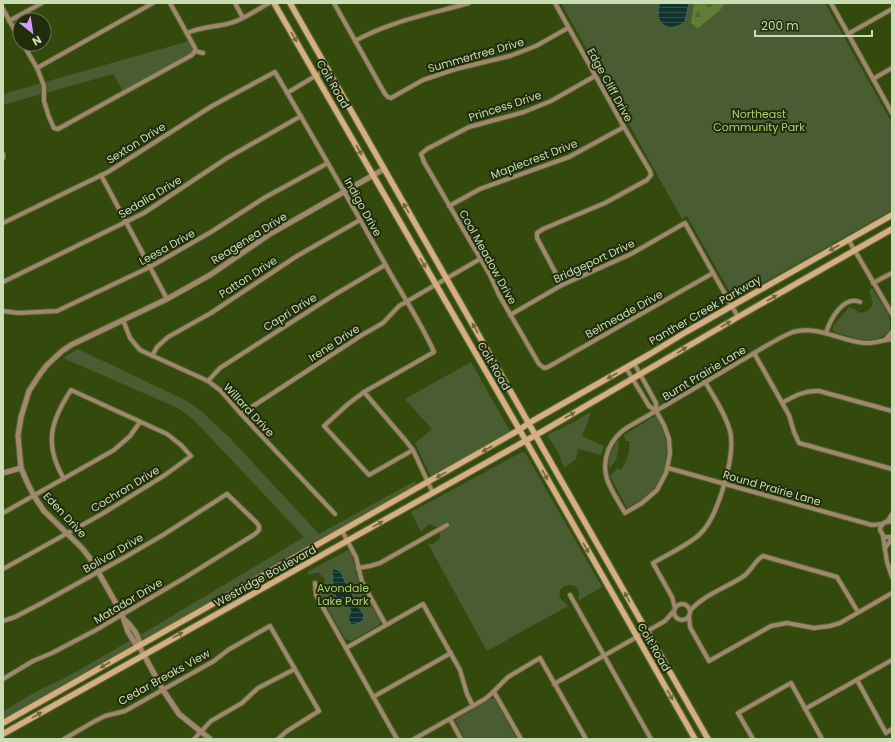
<svg xmlns="http://www.w3.org/2000/svg" width="895" height="742" viewBox="0 0 895 742" font-family="Poppins,sans-serif">
<style>
.green{fill:#4a5c31}
.forest{fill:url(#forest-firs)}
.water{fill:url(#water-rules);stroke:#486659}
.lines{fill:none;stroke-linecap:round;stroke-linejoin:round}
.minor-casing{stroke:#52662e;stroke-width:6}
.tertiary-casing{stroke:#52662e;stroke-width:7}
.secondary-casing{stroke:#52662e;stroke-width:8}
.minor{stroke:#a1876d;stroke-width:4}
.tertiary{stroke:#a1876d;stroke-width:5}
.secondary{stroke:#d7ae83;stroke-width:5.5}
.oneway{fill:#726642}
.labels{text-anchor:middle;dominant-baseline:central;stroke-width:4;stroke-linejoin:round;paint-order:stroke}
.street-label{font-size:11px;fill:#cbdcb5;stroke:#202c0c}
.park-label{font-size:11px;fill:#abd271;stroke:#202c0c}
</style>
<defs>
<pattern id="forest-firs" width="22" height="20" patternUnits="userSpaceOnUse"><rect width="22" height="20" fill="#617d36"/><path d="M5 1l3.5 6h-7zM16 11l3.5 6h-7z" fill="#536536"/></pattern>
<pattern id="water-rules" width="6" height="5" patternUnits="userSpaceOnUse"><rect width="6" height="5" fill="#103431"/><path d="M0 2.5h6" fill="none" stroke="#31514d"/></pattern>
</defs>
<rect width="100%" height="100%" fill="#34490c"/>
<g class="green">
<path d="M561,3h264l67,120v87l-154,87 -6,-1 -45,-80 -5,3z"/>
<path d="M189,41l3,6v5l-69,39 -10,-17 -110,31v-11z"/>
<path d="M872,288c5,9 17,24 18,33 1,6 -1,11 -5,14 -15,10 -36,2 -52,-4v-5l16,-19 12,6c14,-4 13,-10 8,-22z"/>
<path d="M78,349l105,50 17,11 30,28 89,96 96,-53 1,5 -270,152h-3l-3,-3 164,-98 -111,-118 -15,-11 -115,-50z"/>
<path d="M471,362l39,69 -78,45 -3,-3 -14,-30 17,-14 -27,-30z"/>
<path d="M590,412l-1,7 -7,17 22,10 -3,9 -23,-6 -2,10 -12,9 -6,-16 -11,-17 27,-13z"/>
<path d="M655,416c17,22 15,57 -5,77 -6,6 -15,10 -23,15l-17,-32 7,-8 4,2c5,-8 10,-19 8,-29h-4l-1,-6z"/>
<path d="M617,441l2,1c0,9 -2,21 -10,26 -2,-10 3,-19 8,-27z"/>
<path d="M522,452l4,2 76,133 -24,14c7,-25 -26,-17 -17,-2 2,2 5,4 7,7l-81,45 -59,-107h5l7,-6v-5l-2,-5 -9,-4 -8,8 -10,-20z"/>
<path d="M348,550c7,8 6,16 9,26 4,16 15,31 24,44l-2,5 -28,16 -6,-2 -26,-46 6,-11 -1,-4 -5,-5h-5l-5,2 -2,-3z"/>
<path d="M131,640l1,3 -2,5 -127,71v-8l36,-21 26,-12z"/>
<path d="M492,698l3,1 22,40h-52l-10,-19z"/>
</g>
<path class="forest" d="M694,3h31l-5,7 -22,18 -7,-5z"/>
<g class="water">
<path d="M659,3h30l-4,18c-8,9 -24,9 -27,-5 0,-4 1,-9 1,-13z"/>
<path d="M333,569h3l5,3 4,10 4,4 7,17 8,12 -1,5 -4,3 -7,2 -2,-2 -2,-5 3,-7 -2,-4 -6,-1 -11,-15 1,-7 -1,-12z"/>
</g>
<g class="lines">
<defs>
<g id="minor">
<path d="M170,3l25,45v3"/>
<path d="M235,3l8,15"/>
<path d="M334,3l51,91 3,3 3,1 32,-18 33,-11 54,-13 26,-10 32,-18"/>
<path d="M555,3l69,124 26,44 1,4 -4,5 -42,23 -62,26 -6,4v5l25,47"/>
<path d="M831,3l61,110"/>
<path d="M3,9l17,31"/>
<path d="M9,21l33,-18"/>
<path d="M187,33c14,-6 26,-6 40,-9 15,-3 29,-14 42,-21"/>
<path d="M848,34l44,-25"/>
<path d="M355,41c35,-20 76,-27 114,-38"/>
<path d="M23,44l14,24 7,18v15l5,16 5,11 4,1 134,-74 3,-4"/>
<path d="M195,51l8,2"/>
<path d="M37,68l116,-65"/>
<path d="M595,76l-44,25 -27,11 -55,15 -42,22 -6,5 3,8 66,113 9,20 40,69 5,4 4,-1 165,-94"/>
<path d="M873,79l19,-11"/>
<path d="M287,93l40,-24"/>
<path d="M3,154v4"/>
<path d="M101,175l66,124"/>
<path d="M449,206l31,-17 89,-32 55,-30"/>
<path d="M3,223l105,-51 104,-66 63,-34c37,63 73,126 109,190 16,30 36,58 50,90l-70,40 -16,12 -24,22 45,49 44,-25"/>
<path d="M848,239l44,75"/>
<path d="M3,282l141,-69 83,-55 74,-42"/>
<path d="M873,283l19,-10"/>
<path d="M3,311l15,2 39,-2 93,-44 61,-35 53,-34 64,-35"/>
<path d="M510,315l52,-30 69,-31 54,-31 53,94"/>
<path d="M123,320l7,18 10,12 68,31 13,10 20,23 94,100"/>
<path d="M826,333c4,-13 17,-38 34,-31"/>
<path d="M886,339l6,-7"/>
<path d="M754,353l35,62 5,17 5,11 93,26"/>
<path d="M152,356l5,-9 11,-10 43,-24 86,-57 63,-36"/>
<path d="M634,363l22,40v8"/>
<path d="M626,368l23,38 7,5 8,14 5,14 1,15 -4,19 -9,17 -15,13 -17,10c-6,-11 -14,-22 -18,-34 -6,-20 3,-41 21,-52 37,-21 74,-43 111,-65 18,-10 36,-23 54,-30 25,-7 47,9 71,11 10,1 18,-3 28,-4"/>
<path d="M208,381l12,-13 114,-73 51,-30"/>
<path d="M364,392l42,49 7,9 20,43"/>
<path d="M782,403c12,-7 23,-13 37,-12l73,20"/>
<path d="M241,414l121,-79 21,-12 16,-17 81,-47"/>
<path d="M668,468l204,57 11,-1"/>
<path d="M3,513l111,-63 16,-14 10,-14"/>
<path d="M887,522l5,-8"/>
<path d="M892,522c-6,-2 -11,1 -12,8l4,7h8"/>
<path d="M342,531l14,26 6,25 24,43"/>
<path d="M883,536l4,26 5,15"/>
<path d="M886,547l6,-9"/>
<path d="M358,568l12,-2 10,-3 67,-38"/>
<path d="M3,569l99,-55 63,-39 26,-19 -10,-11 -14,-11 -96,-44c-21,32 -27,55 -7,89"/>
<path d="M315,583l1,12 81,144"/>
<path d="M570,595l81,144"/>
<circle cx="682" cy="612" r="8"/>
<path d="M675,608l-3,-11 -19,-34c15,-9 34,-17 47,-29 18,-17 36,-79 30,-103 -5,-18 -16,-34 -25,-49"/>
<path d="M690,611c13,-16 36,-23 54,-35 7,-5 12,-17 19,-20l74,21 21,35"/>
<path d="M689,616l1,11 19,34 62,-35 16,-3 27,5 16,-2 10,-3 52,-30"/>
<path d="M3,621l12,-4 27,-14 85,-47 36,-21 64,-41 29,28 3,4v4l-4,4 -69,43 -90,53 -44,23 -19,8 -30,18"/>
<path d="M346,648l77,-44 37,66 7,24 6,12"/>
<path d="M857,680l29,53 6,-4"/>
<path d="M554,684l111,-63 8,-9"/>
<path d="M494,692l27,47"/>
<path d="M373,697l78,-44"/>
<path d="M805,709l87,-49"/>
<path d="M450,719l11,20"/>
<path d="M64,739l31,-18 10,-5 20,-5 89,-50 14,-11 42,-24 49,85 -32,20 -9,8"/>
<path d="M194,739l17,-18 31,-18 16,-15 37,-19"/>
<path d="M414,739l71,-40 6,-5 17,-17 32,-19 46,81"/>
<path d="M753,739l-15,-26 53,-30 31,56"/>
</g>
<g id="tertiary">
<path d="M3,473l18,-5"/>
<path d="M126,621c6,6 15,16 13,25"/>
<path d="M210,739l-31,-25 -16,-24 -24,-44 -3,-1 -1,-2 -7,-11 -6,-18 -30,-53 -10,-13 -38,-37 -10,-15 -7,-14 -6,-14 -3,-32 3,-19 8,-26 11,-17 7,-9 15,-14 9,-6 96,-46 43,-24 60,-41 114,-65"/>
</g>
<g id="secondary">
<path d="M274,3l252,438 169,298"/>
<path d="M290,3l418,736"/>
<path d="M3,723l516,-293 10,-7 121,-69 36,-22 206,-117"/>
<path d="M3,734l540,-303 195,-114 154,-88"/>
</g>
</defs>
<use href="#minor" class="minor-casing"/>
<use href="#tertiary" class="tertiary-casing"/>
<use href="#secondary" class="secondary-casing"/>
<use href="#minor" class="minor"/>
<use href="#tertiary" class="tertiary"/>
<use href="#secondary" class="secondary"/>
</g>
<defs><path id="oneway-solid" d="M-6-.8H1V-3.2L6.5 0L1 3.2V.8H-6Z"/></defs>
<g class="oneway">
<use href="#oneway-solid" transform="translate(294 37) rotate(60)"/>
<use href="#oneway-solid" transform="translate(359 150) rotate(60)"/>
<use href="#oneway-solid" transform="translate(406 208) rotate(-120)"/>
<use href="#oneway-solid" transform="translate(834 248) rotate(150)"/>
<use href="#oneway-solid" transform="translate(423 263) rotate(60)"/>
<use href="#oneway-solid" transform="translate(772 298) rotate(-30)"/>
<use href="#oneway-solid" transform="translate(726 324) rotate(-30)"/>
<use href="#oneway-solid" transform="translate(475 328) rotate(-120)"/>
<use href="#oneway-solid" transform="translate(682 350) rotate(-32)"/>
<use href="#oneway-solid" transform="translate(612 376) rotate(150)"/>
<use href="#oneway-solid" transform="translate(570 415) rotate(-30)"/>
<use href="#oneway-solid" transform="translate(487 449) rotate(150)"/>
<use href="#oneway-solid" transform="translate(441 475) rotate(150)"/>
<use href="#oneway-solid" transform="translate(545 475) rotate(61)"/>
<use href="#oneway-solid" transform="translate(378 524) rotate(-29)"/>
<use href="#oneway-solid" transform="translate(586 548) rotate(61)"/>
<use href="#oneway-solid" transform="translate(627 597) rotate(-119)"/>
<use href="#oneway-solid" transform="translate(178 635) rotate(-29)"/>
<use href="#oneway-solid" transform="translate(105 665) rotate(150)"/>
<use href="#oneway-solid" transform="translate(670 695) rotate(60)"/>
<use href="#oneway-solid" transform="translate(37 715) rotate(-29)"/>
</g>
<g class="labels">
<g class="street-label">
<text transform="translate(476 55) rotate(-16)">Summertree Drive</text>
<text transform="translate(333 84) rotate(60)">Coit Road</text>
<text transform="translate(610 85) rotate(61)">Edge Cliff Drive</text>
<text transform="translate(505 106) rotate(-18)">Princess Drive</text>
<text transform="translate(136 143) rotate(-32)">Sexton Drive</text>
<text transform="translate(534 159) rotate(-21)">Maplecrest Drive</text>
<text transform="translate(150 197) rotate(-31)">Sedalia Drive</text>
<text transform="translate(363 207) rotate(61)">Indigo Drive</text>
<text transform="translate(249 238) rotate(-32)">Reagenea Drive</text>
<text transform="translate(167 247) rotate(-29)">Leesa Drive</text>
<text transform="translate(488 257) rotate(61)">Cool Meadow Drive</text>
<text transform="translate(594 261) rotate(-25)">Bridgeport Drive</text>
<text transform="translate(248 277) rotate(-33)">Patton Drive</text>
<text transform="translate(705 310) rotate(-30)">Panther Creek Parkway</text>
<text transform="translate(290 312) rotate(-32)">Capri Drive</text>
<text transform="translate(624 314) rotate(-29)">Belmeade Drive</text>
<text transform="translate(334 343) rotate(-33)">Irene Drive</text>
<text transform="translate(494 366) rotate(60)">Coit Road</text>
<text transform="translate(704 373) rotate(-31)">Burnt Prairie Lane</text>
<text transform="translate(249 410) rotate(47)">Willard Drive</text>
<text transform="translate(772 488) rotate(16)">Round Prairie Lane</text>
<text transform="translate(125 489) rotate(-31)">Cochron Drive</text>
<text transform="translate(65 515) rotate(47)">Eden Drive</text>
<text transform="translate(113 553) rotate(-30)">Bolivar Drive</text>
<text transform="translate(265 576) rotate(-29)">Westridge Boulevard</text>
<text transform="translate(128 601) rotate(-31)">Matador Drive</text>
<text transform="translate(654 647) rotate(60)">Coit Road</text>
<text transform="translate(164 677) rotate(-29)">Cedar Breaks View</text>
</g>
<g class="park-label">
<text x="759" y="114">Northeast<tspan x="759" dy="13">Community Park</tspan></text>
<text x="343" y="588">Avondale<tspan x="343" dy="13">Lake Park</tspan></text>
</g>
</g>
<rect width="895" height="742" fill="none" stroke="#cbdcb5" stroke-width="8"/>
<g transform="translate(32 32) rotate(150)"><circle r="19" fill="#202c0c" stroke="#647250"/>
<path d="M0-3L7 15L0 10L-7 15Z" fill="#d09dff"/>
<text y="-6" font-size="11" font-weight="bold" text-anchor="middle" fill="#cbdcb5">N</text>
</g>
<path d="M755 30v6h117v-6" fill="none" stroke="#cbdcb5" stroke-width="2"/>
<text x="761" y="30" font-size="12" fill="#cbdcb5" stroke="#202c0c" stroke-width="3" paint-order="stroke">200 m</text>
</svg>
